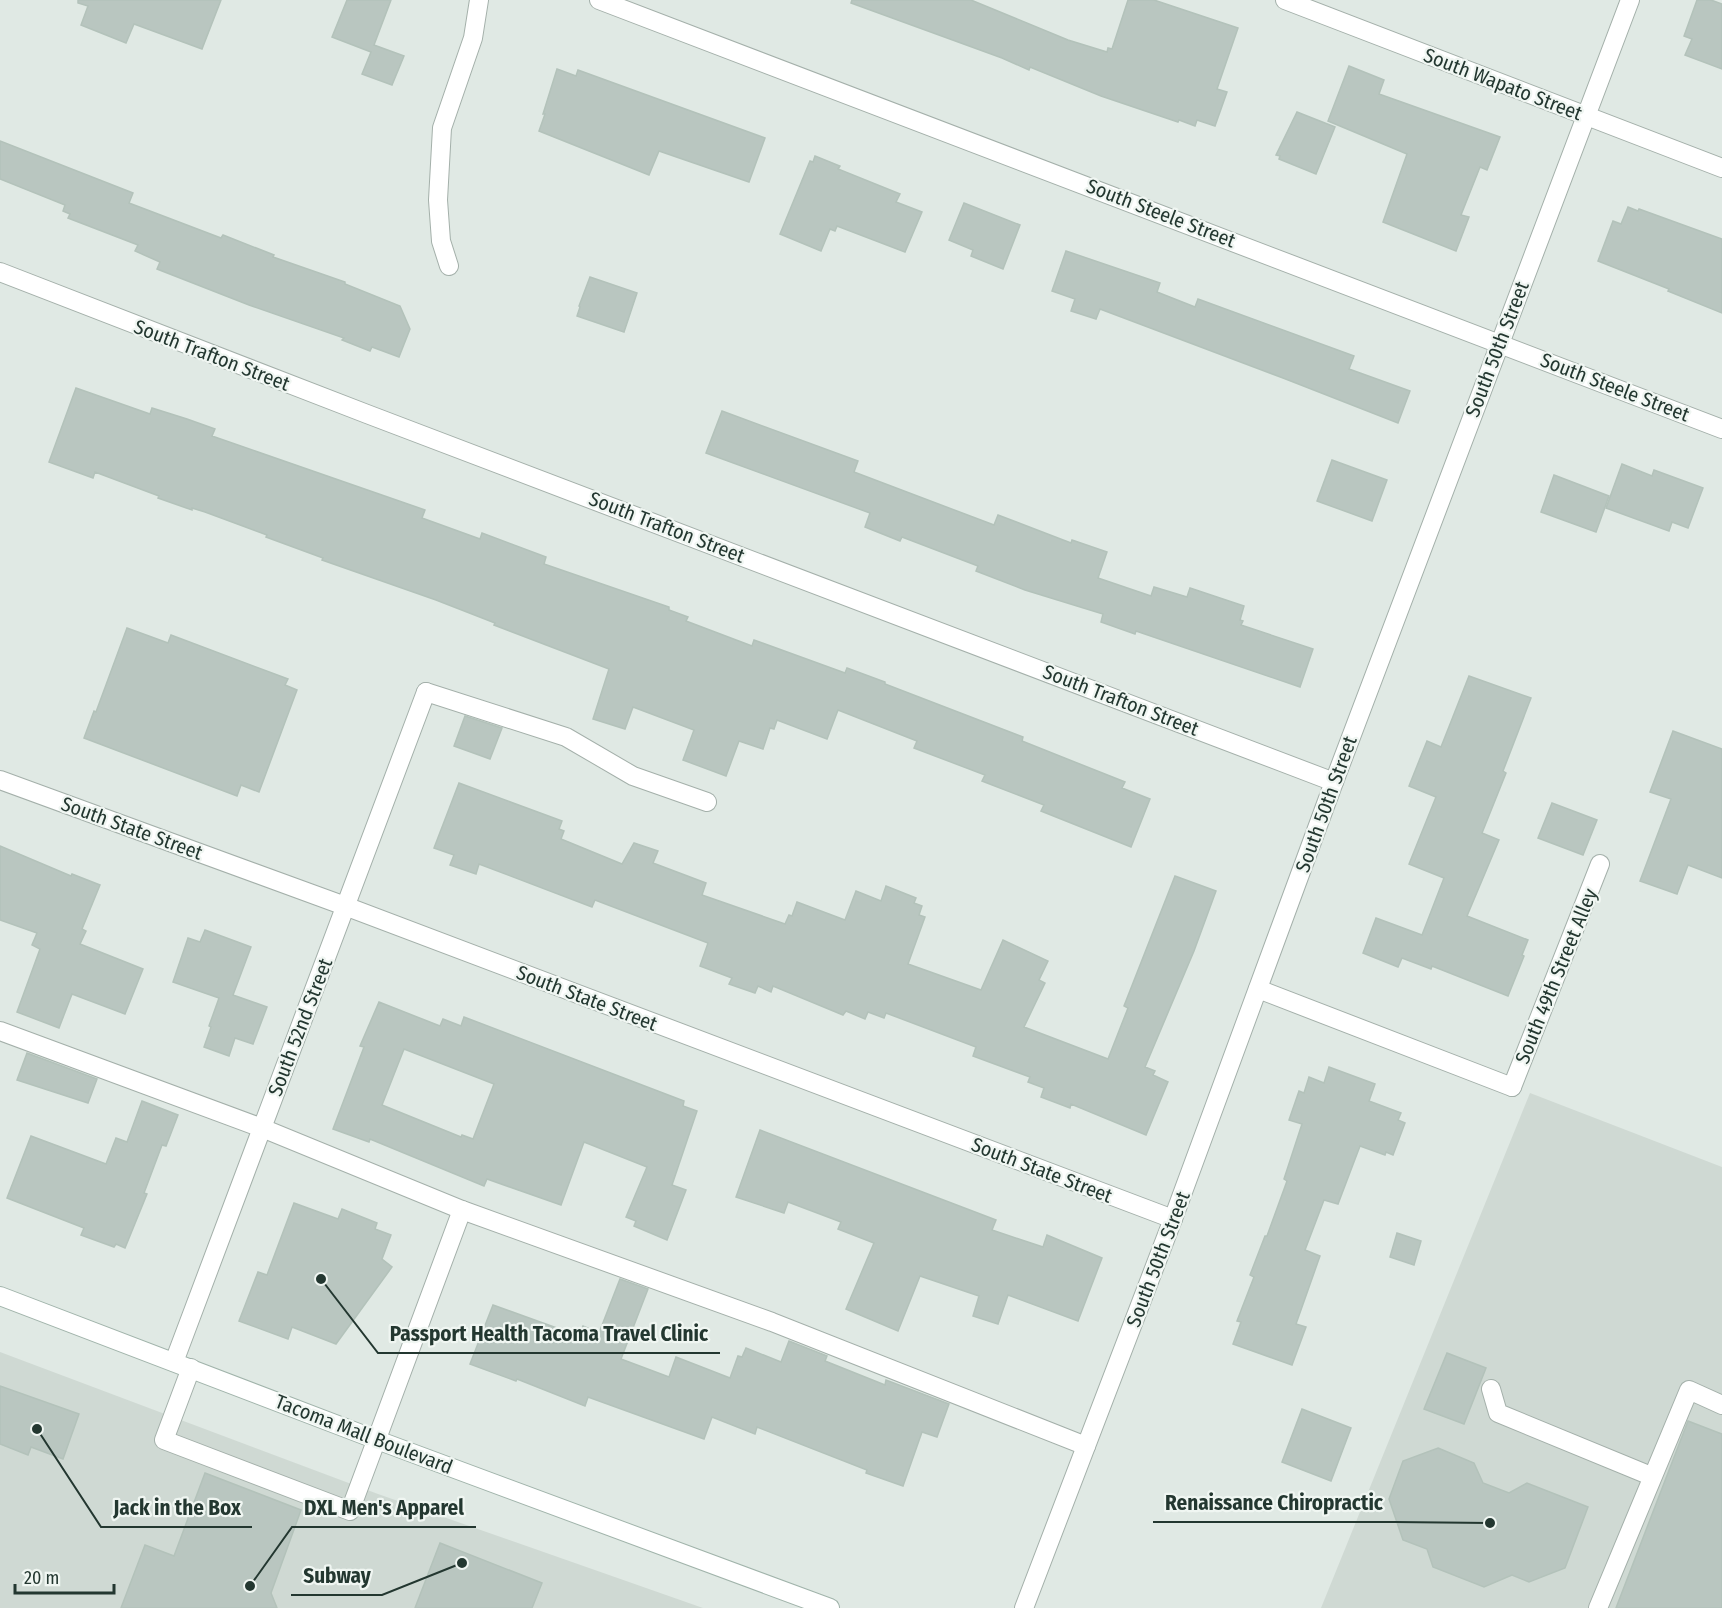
<svg xmlns="http://www.w3.org/2000/svg" width="1722" height="1608" viewBox="0 0 1722 1608" font-family="'Fira Sans Condensed',sans-serif">
<style>
.built{fill:#cfd9d3}
.building{fill:#b9c6c0;stroke:#b3c2ba;stroke-width:1.5;fill-rule:evenodd}
.lines{fill:none;stroke-linecap:round;stroke-linejoin:round}
.service-casing{stroke:#a4b0aa;stroke-width:20}
.minor-casing{stroke:#a4b0aa;stroke-width:20}
.secondary-casing{stroke:#a1b4ab;stroke-width:20}
.service{stroke:#fff;stroke-width:18}
.minor{stroke:#fff;stroke-width:18}
.secondary{stroke:#fff;stroke-width:18}
.labels{text-anchor:middle;dominant-baseline:central;stroke-width:4.5;stroke-linejoin:round;paint-order:stroke}
.street-label{font-size:20px;fill:#233730;stroke:#f0f6f2}
.leader{fill:none;stroke:#233730;stroke-width:2}
.callout-dot{fill:#233730;stroke:#f0f6f2;stroke-width:2}
.callout-label{font-size:21px;text-anchor:middle;font-weight:bold;fill:#233730;stroke:#f0f6f2;stroke-width:4.5;stroke-linejoin:round;paint-order:stroke}
</style>
<rect width="100%" height="100%" fill="#e0e9e4"/>
<g class="built">
<path d="M1530,1093l192,74v441h-401z"/>
<path d="M0,1352l378,142 325,114h-703z"/>
</g>
<g class="building">
<path d="M78,0h143l-19,49 -68,-25 -8,19 -45,-18 7,-19 -10,-3z"/>
<path d="M347,0h44l-17,45 30,11 -12,29 -30,-11 9,-22 -39,-15z"/>
<path d="M852,0h119l97,40 39,12 1,-4 4,1 16,-49h26l84,28 -21,61 10,3 -12,34 -18,-6 -2,6 -16,-6 -1,2 -77,-26 -71,-29 -1,3 -27,-12 -151,-55z"/>
<path d="M1697,0h14l11,4v65l-37,-14 7,-16 -8,-3z"/>
<path d="M1349,66l35,14 -5,14 121,43 -13,33 -7,-3 -19,48 8,2 -13,34 -73,-29 24,-68 -79,-33z"/>
<path d="M557,69l19,7 2,-6 187,68 -16,44 -90,-31 -10,24 -110,-44 6,-17h-2z"/>
<path d="M1297,112l38,15 -19,47 -37,-15 1,-3 -4,-1z"/>
<path d="M0,141l133,52 -4,10 92,35 2,-3 51,20 -1,2 72,25v2l55,22 10,23 -11,28 -27,-10 -2,4 -28,-11 2,-2 -95,-33 -92,-36 3,-7 -25,-11 3,-6 -70,-27 2,-4 -7,-3 2,-6 -65,-26z"/>
<path d="M815,156l25,10 -2,3 62,25 -4,8 26,10 -17,40 -68,-26 -2,5 -5,-2 -9,22 -41,-17 30,-73 3,1z"/>
<path d="M964,203l56,22 -17,44 -32,-13 2,-6 -24,-10z"/>
<path d="M1628,207l10,4 1,-2 83,30v74l-54,-22 1,-2 -71,-28 15,-40 8,3z"/>
<path d="M1066,251l94,32 -3,9 38,15 3,-8 156,57 -5,13 61,22 -12,32 -115,-45 -183,-69 -4,10 -25,-8 4,-12 -23,-8z"/>
<path d="M590,277l47,16 -13,39 -47,-16 3,-9 -1,-1z"/>
<path d="M76,388l74,26 2,-6 35,11 28,10 -3,7 213,74 -3,8 58,21 2,-6 64,24 -2,7 125,43v3l19,7 -2,4 66,25 2,-6 91,33 2,-5 38,14v2l138,53 -1,4 103,41 -3,6 28,11 -19,48 -90,-36 3,-6 -62,-24 3,-6 -71,-27 3,-7 -79,-31 -11,29 -50,-19 -3,9 -4,-1 -7,21 -24,-8 -13,35 -43,-16 11,-30 -61,-23 -8,22 -32,-10 16,-50 -115,-44 1,-2 -59,-23 -114,-40 1,-2 -57,-21 1,-2 -62,-23 -13,-4v2l-34,-12 1,-2 -64,-24 -2,6 -44,-16z"/>
<path d="M722,411l136,50 -4,11 140,53 4,-10 73,28 1,-3 35,12 -9,26 53,18 3,-9 33,10 3,-9 54,18 -4,14 3,1 -2,4 72,24 -13,38 -164,-56 -1,3 -34,-12 2,-8 -78,-24 -49,-19 2,-5 -76,-29 -2,4 -35,-14 5,-14 -164,-60z"/>
<path d="M1332,460l55,20 -15,41 -55,-20z"/>
<path d="M1622,464l30,12 2,-6 49,18 -15,40 -16,-6 -3,9 -63,-23z"/>
<path d="M1554,475l55,21 -13,36 -55,-20z"/>
<path d="M127,628l41,15 3,-8 117,44 -3,6 12,5 -38,102 -18,-7 -4,11 -153,-58 10,-27 2,1z"/>
<path d="M1469,676l62,22 -28,73 3,2 -24,60 17,7 -32,76 61,24 -6,15 2,1 -16,40 -76,-30 -1,3 -29,-11 -4,9 -35,-14 13,-35 46,17 22,-57 -35,-14 27,-67 -27,-11 18,-45 14,6z"/>
<path d="M465,716l37,12 -12,31 -36,-13z"/>
<path d="M1673,731l49,18v129l-34,-13 -11,29 -37,-13 31,-82 -21,-7z"/>
<path d="M459,783l103,38 -3,8 5,2 -3,8 61,25 12,-21 24,8 -5,12 53,20 -4,12 83,29 4,-9 3,1 5,-14 48,18 11,-29 25,10 5,-15 30,12 -2,5 8,3 -3,9 6,2 -17,47 73,26 22,-50 45,21 -9,19 6,3 -21,44 84,32 20,-51 -4,-2 51,-130 41,15 -22,60 -49,116 10,4 -2,4 15,7 -22,53 -75,-31 -1,4 -29,-11 3,-9 -16,-6 2,-5 -57,-21 3,-9 -90,-34 -2,5 -16,-6 -3,7 -19,-8 -3,4 -70,-29 -2,6 -13,-6 -3,7 -26,-9 3,-6 -32,-12 8,-23 -113,-43 -3,7 -113,-43 -3,10 -26,-9 4,-10 -20,-7z"/>
<path d="M1552,803l45,17 -14,35 -45,-17z"/>
<path d="M0,846l71,30 1,-2 28,11 -18,44 4,2 -6,13 63,25 -18,45 -53,-20 -13,34 -42,-16 23,-63 -8,-4 5,-12 -37,-13z"/>
<path d="M205,930l46,17 -18,48 34,12 -14,37 -18,-6 -6,18 -25,-9 7,-20 -2,-1 10,-28 -46,-16 15,-44 12,4z"/>
<path d="M379,1002l61,24 3,-7 18,7 3,-9 220,84 -1,5 14,5 -25,74 14,5 -19,50 -33,-14 2,-5 -10,-4 21,-50 -63,-25 -23,63 -74,-26 -3,7 -114,-47 -1,3 -36,-13 31,-82 -4,-1zM404,1049l90,35 -21,55 -11,-4 -1,2 -79,-32z"/>
<path d="M27,1053l70,26 -9,24 -71,-23z"/>
<path d="M1329,1067l46,17 -6,17 32,12 -3,7 7,3 -12,32 -7,-3 -1,3 -25,-9 -22,58 -14,-4 -19,50 15,6 -24,68 10,3 -14,38 -59,-21 8,-22 -4,-1 17,-44 -4,-2 15,-39h2l20,-55 -3,-2 18,-55 -13,-4 10,-29 5,2 5,-16 15,6z"/>
<path d="M142,1101l36,14 -12,31 -4,-1 -18,48 3,1 -22,54 -9,-4 -2,3 -33,-12 3,-7 -77,-30 24,-62 75,28 10,-26 11,4z"/>
<path d="M760,1130l236,90 -4,10 51,17 4,-12 55,23 -24,63 -70,-26 -10,29 -25,-8 6,-20 -59,-20 -22,55 -52,-22 28,-66 -36,-14 3,-7 -53,-20 -4,11 -48,-16z"/>
<path d="M294,1203l44,16 4,-10 35,14 -2,6 16,6 -9,24 10,8 -56,77 -44,-17 -4,12 -49,-18 19,-49 9,3z"/>
<path d="M1397,1233l24,8 -7,24 -24,-8z"/>
<path d="M620,1279l28,10 -27,70 48,18 7,-20 54,21 8,-22 4,1 4,-9 35,14 8,-21 38,15 -2,5 60,24 1,-5 63,24 -12,33 -15,-5 -19,54 -37,-13 1,-3 -110,-43 -2,7 -43,-17 -8,22 -116,-42 -3,9 -68,-27 -1,2 -46,-17 23,-59 86,31 4,-10 16,7z"/>
<path d="M1447,1353l39,15 -22,56 -40,-15z"/>
<path d="M0,1386l79,28 -16,45 -32,-12 -3,8 -28,-11z"/>
<path d="M1302,1409l49,19 -20,53 -49,-19z"/>
<path d="M1688,1421l34,13v174h-106z"/>
<path d="M1438,1448l36,15 9,20 26,10 18,-10 61,24 -23,61 -36,14 -17,-7 -28,12 -51,-20 -6,-18 -24,-9 -14,-41 14,-38z"/>
<path d="M205,1473l96,37 -30,83 6,15h-156l24,-63 29,11z"/>
<path d="M440,1543l102,40 -10,25h-117z"/>
</g>
<g class="lines">
<defs>
<g id="service">
<path d="M426,692l140,45 67,39 74,26"/>
<path d="M0,1031l262,97 200,82 310,112 314,124"/>
<path d="M1512,1087l88,-223"/>
<path d="M191,1368l-27,72 186,71 112,-301"/>
<path d="M1491,1389l7,24 153,63"/>
<path d="M1598,1608l91,-218 33,15"/>
</g>
<g id="minor">
<path d="M599,0l1123,429"/>
<path d="M1285,0l437,168"/>
<path d="M449,266l-8,-25 -3,-41 4,-72 31,-90 6,-38"/>
<path d="M0,272l367,142 967,368"/>
<path d="M0,780l345,126 828,313"/>
<path d="M1258,989l254,98"/>
<path d="M174,1362l252,-670"/>
<path d="M1024,1608l149,-389 161,-437 296,-782"/>
</g>
<path id="secondary" d="M0,1296l377,144 453,168"/>
</defs>
<use href="#service" class="service-casing"/>
<use href="#minor" class="minor-casing"/>
<use href="#secondary" class="secondary-casing"/>
<use href="#service" class="service"/>
<use href="#minor" class="minor"/>
<use href="#secondary" class="secondary"/>
</g>
<g class="labels">
<g class="street-label">
<text transform="translate(1503 84) rotate(21)">South Wapato Street</text>
<text transform="translate(1161 213) rotate(21)">South Steele Street</text>
<text transform="translate(1497 349) rotate(-69)">South 50th Street</text>
<text transform="translate(212 355) rotate(21)">South Trafton Street</text>
<text transform="translate(1615 387) rotate(21)">South Steele Street</text>
<text transform="translate(667 527) rotate(21)">South Trafton Street</text>
<text transform="translate(1121 700) rotate(21)">South Trafton Street</text>
<text transform="translate(1326 804) rotate(-70)">South 50th Street</text>
<text transform="translate(132 828) rotate(20)">South State Street</text>
<text transform="translate(1556 976) rotate(-68)">South 49th Street Alley</text>
<text transform="translate(587 998) rotate(21)">South State Street</text>
<text transform="translate(300 1027) rotate(-69)">South 52nd Street</text>
<text transform="translate(1042 1170) rotate(21)">South State Street</text>
<text transform="translate(1158 1259) rotate(-69)">South 50th Street</text>
<text transform="translate(364 1434) rotate(21)">Tacoma Mall Boulevard</text>
</g>
</g>
<path class="leader" d="M321 1279L378 1353H720M1490 1523L1395 1522H1153M37 1429L101 1527H252M250 1586L292 1527H476M462 1563L382 1595H291"/>
<g class="callout-dot">
<circle cx="321" cy="1279" r="6"/>
<circle cx="1490" cy="1523" r="6"/>
<circle cx="37" cy="1429" r="6"/>
<circle cx="250" cy="1586" r="6"/>
<circle cx="462" cy="1563" r="6"/>
</g>
<g class="callout-label">
<text x="549" y="1341">Passport Health Tacoma Travel Clinic</text>
<text x="1274" y="1510">Renaissance Chiropractic</text>
<text x="177" y="1515">Jack in the Box</text>
<text x="384" y="1515">DXL Men's Apparel</text>
<text x="337" y="1583">Subway</text>
</g>
<path d="M15 1584v9h99v-9" fill="none" stroke="#233730" stroke-width="3"/>
<text x="24" y="1584" font-size="18" fill="#233730" stroke="#f0f6f2" stroke-width="4.5" paint-order="stroke">20 m</text>
</svg>
